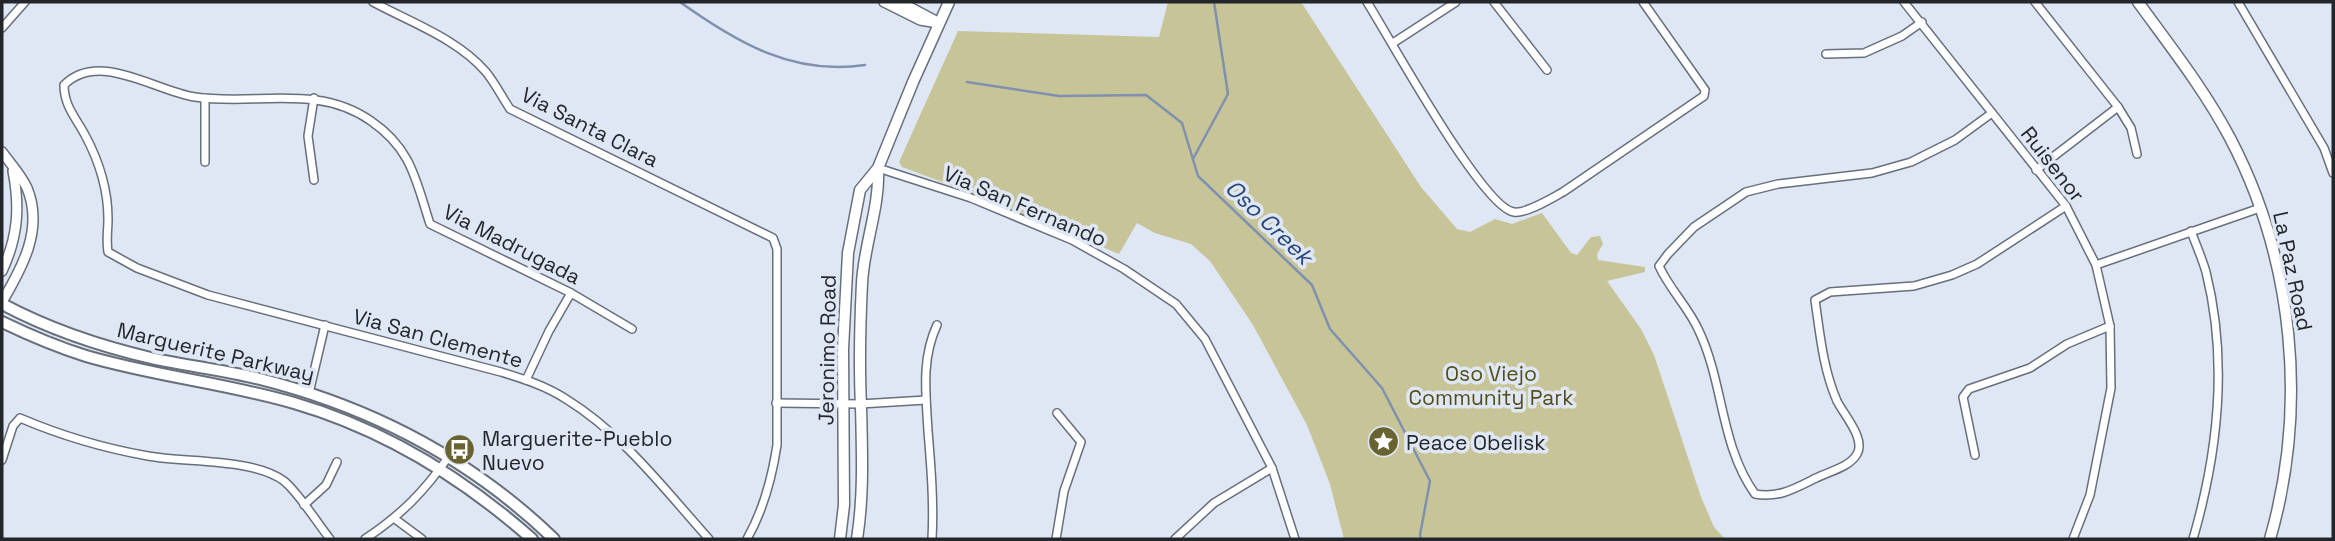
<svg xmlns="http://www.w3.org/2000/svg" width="2335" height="541" viewBox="0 0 2335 541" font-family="'Space Grotesk',sans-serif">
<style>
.green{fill:#c7c498}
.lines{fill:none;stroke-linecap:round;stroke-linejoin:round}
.stream{stroke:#7f91ae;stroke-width:2.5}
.minor-casing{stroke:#676f7b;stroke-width:10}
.tertiary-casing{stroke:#676f7b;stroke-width:12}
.secondary-casing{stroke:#676f7b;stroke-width:13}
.primary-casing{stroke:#676f7b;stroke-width:14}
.minor{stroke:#fff;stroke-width:7}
.tertiary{stroke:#fff;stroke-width:9}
.secondary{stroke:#fff;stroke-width:10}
.primary{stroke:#fff;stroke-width:10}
.labels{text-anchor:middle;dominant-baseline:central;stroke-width:7;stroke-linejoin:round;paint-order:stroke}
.street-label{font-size:21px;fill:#23262b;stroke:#dfe7f5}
.park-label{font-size:21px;fill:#534e18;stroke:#dfe7f5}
.poi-label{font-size:21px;fill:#23262b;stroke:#dfe7f5;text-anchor:start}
.water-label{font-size:23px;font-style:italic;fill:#2b487a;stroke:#dfe7f5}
</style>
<rect width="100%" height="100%" fill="#dfe7f5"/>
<path class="green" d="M1168,2h133l120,185 36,42 13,3 25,-13 17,5 30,-11 29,40 6,2 14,-18 9,-1 3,8 -6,10 1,6 47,7v5l-38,9 34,48 13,26 47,142 13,30 11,12h-381l-14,-55 -23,-59 -54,-100 -43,-64 -19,-17 -36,-11 -18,-10 -18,31 -137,-57 -80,-30 -3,-5 59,-131 201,6z"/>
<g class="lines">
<g class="stream">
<path d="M680,2c56,40 113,74 185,63"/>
<path d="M967,82l92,14 87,-1 36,28 16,53 114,109 18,44 52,59 48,93 -10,54 1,4"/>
<path d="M1193,159l35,-65 -14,-92"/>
</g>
<defs>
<g id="minor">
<path d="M373,2c37,20 85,37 113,70 9,11 16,25 24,37l263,129 4,11v196c-5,33 -13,64 -30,94"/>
<path d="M1367,2c21,33 116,207 147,210 12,2 38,-14 49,-20l141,-96 1,-6 -62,-88"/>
<path d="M1494,2l53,68"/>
<path d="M1904,2l162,204 30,59 14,61 1,62 -21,107 -17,44"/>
<path d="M2035,2l83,105 13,21 6,26"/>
<path d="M2238,2l86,146 9,25"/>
<path d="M2,28l23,-26"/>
<path d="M1393,43l63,-41"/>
<path d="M1826,54l38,-1 38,-17 20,-14"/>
<path d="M314,98l-6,38 6,44"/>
<path d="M1992,113l-37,27 -44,22 -39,11 -94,11 -32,8 -52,35 -26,27 -9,12c11,24 30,42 40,65 25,53 21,114 56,163 24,4 39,-5 61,-16 12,-6 34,-11 41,-24 9,-15 -13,-39 -20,-53 -14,-32 -17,-67 -22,-101l15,-8 84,-6 38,-11 25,-11 89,-58"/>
<path d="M205,162v-64"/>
<path d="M878,168l93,30 101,42 52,29 52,35 29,35 67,129 23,71"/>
<path d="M2036,170l82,-63"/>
<path d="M2191,231c5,14 11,27 15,41 22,88 12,181 -13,267"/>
<path d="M2096,265l164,-57"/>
<path d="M632,329l-61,-36 -141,-69c-14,-43 -18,-75 -59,-103 -54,-38 -116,-15 -176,-24 -40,-6 -96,-47 -131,-12 0,21 12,33 21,50 14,26 23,55 23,84 0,12 -2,21 0,33l29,16 71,27 293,77c23,7 45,14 65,27 57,35 99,91 143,140"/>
<path d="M526,380l23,-49 22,-38"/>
<path d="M309,393l16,-68"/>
<path d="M776,403l84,1 66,-4"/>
<path d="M1975,455l-12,-58 6,-8 61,-21 37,-24 43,-18"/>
<path d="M2,460l11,-34 7,-8c42,18 83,30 128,38 38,7 105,2 136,25 14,11 34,43 46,58"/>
<path d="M304,505l22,-20 11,-23"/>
<path d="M395,519l27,20"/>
<path d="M365,539c36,-24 59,-47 84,-83"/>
<path d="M932,539c2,-36 -1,-72 -4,-108 -2,-36 -7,-72 9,-106"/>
<path d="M1056,539l8,-48 17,-49 -24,-29"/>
<path d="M1175,539l39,-36 58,-35"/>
</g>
<g id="tertiary">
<path d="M884,2l36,18 18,3"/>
<path d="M900,2l34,18"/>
<path d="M2,152c8,11 20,24 25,36 17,41 -5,80 -25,114"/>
<path d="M2,271c16,-34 18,-64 11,-100"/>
</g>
<g id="secondary">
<path d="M2138,2c32,44 66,87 92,136 64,122 78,269 40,401"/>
<path d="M840,539l4,-34 -1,-156 5,-96 12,-63 18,-22 35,-86 36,-80"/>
<path d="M857,539c7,-44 5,-88 4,-133 -2,-41 -1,-82 1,-123 2,-39 18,-76 16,-115"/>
</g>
<g id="primary">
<path d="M2,304c47,25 97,42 149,54 36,8 73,12 109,21 111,28 212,81 294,160"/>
<path d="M2,322c27,13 55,25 84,34 68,20 139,27 208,47 89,26 169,75 238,136"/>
</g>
</defs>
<use href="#minor" class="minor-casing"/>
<use href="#tertiary" class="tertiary-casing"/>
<use href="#secondary" class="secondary-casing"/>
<use href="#primary" class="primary-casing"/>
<use href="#minor" class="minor"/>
<use href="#tertiary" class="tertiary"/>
<use href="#secondary" class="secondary"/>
<use href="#primary" class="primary"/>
</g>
<defs>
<symbol id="sight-disc" viewBox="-11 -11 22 22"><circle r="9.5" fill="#686330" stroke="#dfe7f5"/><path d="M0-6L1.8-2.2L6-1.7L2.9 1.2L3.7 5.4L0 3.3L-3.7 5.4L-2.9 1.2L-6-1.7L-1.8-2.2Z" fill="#fff"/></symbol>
<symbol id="bus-disc" viewBox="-11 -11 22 22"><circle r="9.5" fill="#686330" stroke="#dfe7f5"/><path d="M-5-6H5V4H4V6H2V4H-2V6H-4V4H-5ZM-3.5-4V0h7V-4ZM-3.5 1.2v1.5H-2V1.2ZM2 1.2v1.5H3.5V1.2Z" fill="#fff"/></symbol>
</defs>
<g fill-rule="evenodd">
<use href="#sight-disc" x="1366" y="424" width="35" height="35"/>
<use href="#bus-disc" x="442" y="432" width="35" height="35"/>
</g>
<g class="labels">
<g class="street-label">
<text transform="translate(590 127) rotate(27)">Via Santa Clara</text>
<text transform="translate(2053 164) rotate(52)">Ruisenor</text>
<text transform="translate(1025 206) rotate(23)">Via San Fernando</text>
<text transform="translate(512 244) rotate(27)">Via Madrugada</text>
<text transform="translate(2293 271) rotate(78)">La Paz Road</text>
<text transform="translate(438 338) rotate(15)">Via San Clemente</text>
<text transform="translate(827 350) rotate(-89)">Jeronimo Road</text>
<text transform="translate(216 352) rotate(13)">Marguerite Parkway</text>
</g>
<g class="park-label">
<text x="1491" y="373">Oso Viejo<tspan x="1491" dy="24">Community Park</tspan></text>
</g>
<g class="poi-label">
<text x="482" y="438">Marguerite-Pueblo<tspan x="482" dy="24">Nuevo</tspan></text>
<text x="1406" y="442">Peace Obelisk</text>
</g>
<g class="water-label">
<text transform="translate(1269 222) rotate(44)">Oso Creek</text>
</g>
</g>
<rect width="2335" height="541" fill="none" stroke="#23262b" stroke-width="7"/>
</svg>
